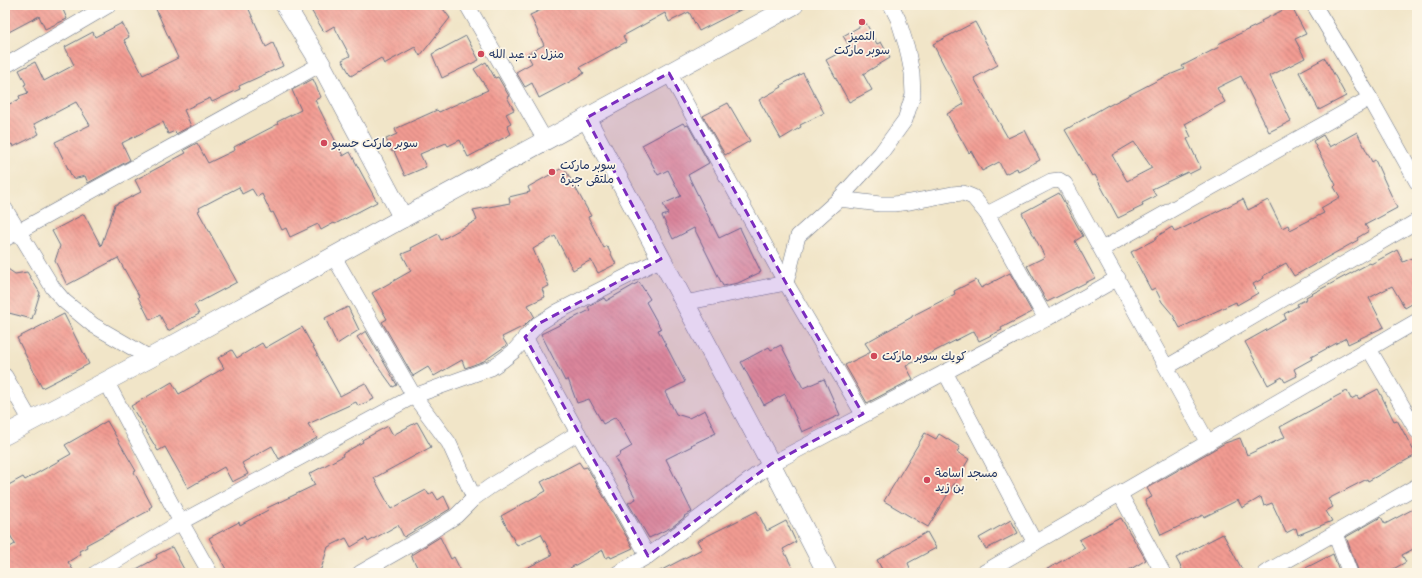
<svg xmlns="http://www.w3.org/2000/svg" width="1422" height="578" viewBox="0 0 1422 578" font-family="Sriracha,'Playpen Sans Arabic',sans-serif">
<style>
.building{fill:url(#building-back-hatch);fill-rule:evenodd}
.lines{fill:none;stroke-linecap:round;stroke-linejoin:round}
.minor-casing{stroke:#666f83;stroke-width:16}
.tertiary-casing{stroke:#666f83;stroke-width:20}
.minor{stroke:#fff;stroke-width:15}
.tertiary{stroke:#fff;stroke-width:19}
.marked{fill:#7b2cbf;fill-opacity:0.2;stroke:#7b2cbf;stroke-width:3;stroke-dasharray:8 5;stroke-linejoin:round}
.poi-dot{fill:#d1495b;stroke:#fcf5e5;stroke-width:1.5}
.labels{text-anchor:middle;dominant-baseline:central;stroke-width:3.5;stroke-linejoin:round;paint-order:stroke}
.poi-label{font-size:12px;fill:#1b2f5e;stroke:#fcf5e5;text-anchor:start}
</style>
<defs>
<pattern id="building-back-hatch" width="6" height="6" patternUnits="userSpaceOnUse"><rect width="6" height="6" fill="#f29b92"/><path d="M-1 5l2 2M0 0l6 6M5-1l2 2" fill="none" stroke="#c37f7a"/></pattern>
</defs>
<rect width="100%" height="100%" fill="#fcf5e5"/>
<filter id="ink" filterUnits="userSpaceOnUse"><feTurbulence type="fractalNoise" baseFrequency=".025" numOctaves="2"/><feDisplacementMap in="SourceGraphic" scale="8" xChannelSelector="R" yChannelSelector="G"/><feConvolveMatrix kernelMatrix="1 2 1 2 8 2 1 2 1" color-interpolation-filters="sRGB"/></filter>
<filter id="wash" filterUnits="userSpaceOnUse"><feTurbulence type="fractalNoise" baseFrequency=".012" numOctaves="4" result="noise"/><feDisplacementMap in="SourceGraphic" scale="16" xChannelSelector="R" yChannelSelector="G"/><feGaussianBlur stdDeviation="0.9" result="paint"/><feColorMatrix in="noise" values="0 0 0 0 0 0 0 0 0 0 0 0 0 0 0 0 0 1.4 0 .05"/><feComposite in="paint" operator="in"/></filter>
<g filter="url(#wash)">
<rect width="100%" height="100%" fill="#f1e5c8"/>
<g id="blocks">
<g class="building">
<path d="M5,5h56l6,14 -22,10 -6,-13 -34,18z"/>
<path d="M154,5h93l19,42 7,-4 10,23 -44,20 1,3 -28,13 -2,-4 -26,12 7,16 -15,8 -1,-3 -7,3 -5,-12 -41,21 8,17 -42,23 -3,-7 -12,3 -18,-37 35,-17 -14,-23 -42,22 5,10 -26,13 -1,-3 -7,3v-41l15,-7 -1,-3 9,-3 -4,-8 2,-1 -7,-14 16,-8 9,19 30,-16 -9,-18 28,-15 2,5 27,-14 7,14 -5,3 19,35 35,-17z"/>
<path d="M308,5h132l10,13 -30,38 -5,-9 -31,17 -3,-6 -30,18 -9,-16 8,-4 -16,-30 -10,6z"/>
<path d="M552,5h198l-51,26 -10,-19 -20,10 -4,-9 -42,23 3,6 -46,25 4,6 -9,6 -36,19 -7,-15 -7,4 -9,-15 16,-9 -5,-9 17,-9 -14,-30z"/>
<path d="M1291,6l15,28 -11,5 10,19 -35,18 21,45 -22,11 -28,-56 -24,12 8,14 -40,22 6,13 -4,2 14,29 -12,6 -1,-2 -36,17 4,7 -14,7 1,3 -25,12 -23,-43 -3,1 -27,-46 43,-25v1l54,-28 22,-9 -2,-3 37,-19 -1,-3 44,-21 -1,-2zM1134,142l18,26 -25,13 -15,-26z"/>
<path d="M975,22l23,43 -24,13 34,60 17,-8 15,30 -22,11 -1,-3 -12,6 -6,-12 -17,9 -11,-20 -2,2 -22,-39 17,-10 -31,-60z"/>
<path d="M866,23l11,21 4,-2 9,16 -27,16 9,16 -23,12 -23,-42 24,-13 -7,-11z"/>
<path d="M466,36l13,24 -37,18 -10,-24z"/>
<path d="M1325,58l21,38 -27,14 -20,-38z"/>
<path d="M486,62l9,16 3,-1 11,19 -2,1 7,13 -8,4 5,9 -4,2 4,9 -43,23 -8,-17 -12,6 -2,-3 -26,11 6,13 -21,9 -11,-25 -2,1 -6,-13 11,-5 -2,-5 42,-19 2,2 49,-22 -14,-21z"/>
<path d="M803,73l21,40 -24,12 1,2 -20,12 -22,-39 23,-13 -1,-2z"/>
<path d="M313,79l8,18 -6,3 28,56 7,-4 27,50 -42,22 -1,-1 -13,7 -3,-6 -28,13 -4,-9 -4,2 -9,-18 -2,1 -9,-19 -5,3 -5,-8 -10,5 -3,-7 -40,21 1,2 -2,1 39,71 -43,23 5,9 -31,17 -8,-16 -10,5 -12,-23 1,-1 -21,-38 -51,27 -12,-24 5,-15 -8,-15 32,-17 17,32 14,-41 26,-13 -6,-12 51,-27 -2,-3 13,-7 11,20 27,-13 -1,-3 44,-23 -1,-2 24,-12 -9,-20z"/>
<path d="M728,103l22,38 -25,14 -22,-39z"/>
<path d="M683,123l2,3 3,-1 21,38 -21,12 31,63 21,-10 21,44 -23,11 -15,3 -29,-58 -21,11 -11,-23 6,-2 -5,-10 18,-8 -13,-26 -10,5 -16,-30z"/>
<path d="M1357,132l15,30 3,-2 22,48 -32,17 4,6 -12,7 1,2 -64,36 -8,-13 -23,13 1,2 -11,6 5,9 -21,12 -1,-3 -56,26 -7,-13 -11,-13 -7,-14 -4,2 -20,-38 25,-13v-2l16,-10 3,5 68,-33 5,11 20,-10 14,28 6,-3 2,5 34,-17 -3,-5 19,-11 -6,-10 2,-2 -23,-44 10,-6 7,12z"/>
<path d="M564,167l27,49 -3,1 16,31 3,-2 9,18 -18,9 -7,-13 -18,10 -18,-34 -22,13 16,37 -7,3 3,8 -17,8 6,11 -10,10 -22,11 5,8 -23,16 -19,7 -3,-8 -28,16 -6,-9 -15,9 -31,-54 5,-3 -15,-26 39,-22 -9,-17 10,-4 -1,-2 27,-14 3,6 36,-20 -4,-10 37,-7 -1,-6 21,-5 -2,-5z"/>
<path d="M1059,193l24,43 -8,5 20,37 -48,24 -20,-36 18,-9 -23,-44z"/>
<path d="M1397,250l6,12 14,-6v45l-12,7 -13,-22 -23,12 15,29 -36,17 -2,-6 -35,19 1,2 -18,10 3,7 -12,6 -3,-5 -14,8 -23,-43 41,-23 -2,-5 14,-8 -1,-2 10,-5 -1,-2 64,-34 1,1z"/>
<path d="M5,267l10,7 12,-2 13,21 -8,26 -27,-7z"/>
<path d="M1010,273l22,39 -31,16 1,2 -23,11 -5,-10 -68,35 7,13 -46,24 -22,-38 26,-13 -6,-9 47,-26v-1l43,-22 -1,-3 22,-11 5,8z"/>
<path d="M639,282l11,17 -4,3 15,27 -3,1 27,52 -20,10 11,22 13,4 16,-8 11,23 -25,12 1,1 -26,13 26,53 -8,4 1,1 -13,10 -23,11 -21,-35 8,-4 -21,-41 6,-4 -1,-1 12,-7 -16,-29 -13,7 -14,-25 -12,4 -9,-24 -3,2 -24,-47 49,-24 -2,-3 16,-9 2,3z"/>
<path d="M348,307l11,23 -22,14 -12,-26z"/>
<path d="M64,314l25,50 -47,24 -25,-50z"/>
<path d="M302,327l38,69 25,-13 9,16 -16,7 -2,-4 -48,22 9,14 -38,21 -7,-13 -30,17 6,11 -16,8 -8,-15 -36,21 -23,-41 -7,4 -27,-45 41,-24 7,12 45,-26 -6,-10 14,-8 5,8 25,-15 3,5z"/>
<path d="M366,331l31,54 -4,2 -36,-50z"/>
<path d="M781,345l22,43 21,-9 16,36 -38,17 -17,-38 -21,11 -23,-43 28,-15 2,3z"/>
<path d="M1378,389l16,32 3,-1 19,35 -48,26 -1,-2 -39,20 5,8 -7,4 6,10 -34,14 -2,-7 -10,5 -14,-30 -8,3 -3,-9 -19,11 -4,-8 -34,17 -1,-2 -42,20 -16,-35 7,-3 -5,-9 78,-45 15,-5 7,17 38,-18 -5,-10 57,-31 10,-5 4,8 6,-3 2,3z"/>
<path d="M107,421l29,50 -2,1 18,34 -3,2 1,2 -64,35 1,2 -8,4 2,3 -13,8 7,11h-70v-23l10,-6 -10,-18v-39l18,-10 2,3 46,-26 -6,-9z"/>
<path d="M417,422l14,25 -57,31 17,31 35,-19 3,5 4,-3 5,8 6,-4 6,13 -46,28 -6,-12 -30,17 -2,-4 -15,9 -5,-9 -18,9 -7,22 -8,4h-85l-19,-35 30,-16 1,3 28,-15 -1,-2 48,-23 -6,-11 34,-18 -1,-2 21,-12 -1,-2 26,-14 5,9z"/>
<path d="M925,433l11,6 3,-5 21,13 -3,5 12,7 -41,68 -44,-26z"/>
<path d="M579,462l4,6 4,-1 46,81 -22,10 -1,-2 -4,2 -3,-8 -33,18 3,5h-56l35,-18 -11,-21 -24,12 -16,-30 45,-25 -5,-9z"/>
<path d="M1417,507v40l-15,8 4,7 -20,11h-27l-13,-36 35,-20 4,7z"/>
<path d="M757,511l10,20 19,-10 10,21 -13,7 12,24h-139l46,-24 -5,-8z"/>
<path d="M1121,518l25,42 -22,13h-84l45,-25 -6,-8z"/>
<path d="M1011,520l7,13 -32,16 -7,-11z"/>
<path d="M927,532l9,16 -28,15 2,5 -9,5h-17l-7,-13z"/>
<path d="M1223,534l21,39h-60l-8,-15z"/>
<path d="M440,537l11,22 3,-2 8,16h-42l-9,-18z"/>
<path d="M172,547l14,26h-57l28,-15 -1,-3z"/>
<path d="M1333,554l7,19h-44z"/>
</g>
</g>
</g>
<g filter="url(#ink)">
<use href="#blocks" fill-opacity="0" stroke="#666f83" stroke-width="1"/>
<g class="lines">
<defs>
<g id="minor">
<path d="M467,5l78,135"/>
<path d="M1314,5l56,93 47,84"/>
<path d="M5,66l104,-61"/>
<path d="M669,73l117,210 77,131"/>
<path d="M839,199l41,5h14l16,-2 42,-8 11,-1 10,4 14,17 59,105"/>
<path d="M5,209l48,79 11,13 29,24 57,33"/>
<path d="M987,214l64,-33 8,-1 6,4 143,259"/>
<path d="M5,239l316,-175"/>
<path d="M1102,249l268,-151"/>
<path d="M334,257l80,139 35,47 25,55"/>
<path d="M684,303l102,-20 12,-47 41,-37 42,-46 24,-33 8,-25 -1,-22 -5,-25 -9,-29 -7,-14"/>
<path d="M525,337l53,96 70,123"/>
<path d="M1369,349l48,82"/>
<path d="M1167,367l250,-146"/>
<path d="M945,372l90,171"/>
<path d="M5,376l26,45"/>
<path d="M106,381l75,141 29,51"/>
<path d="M1120,494l43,79"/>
<path d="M1335,534l15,39"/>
<path d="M96,573l85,-51 233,-126 77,-28 12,-8 11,-9 24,-27 19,-12 104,-53"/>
<path d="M360,573l63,-36 33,-21 18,-18 17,-12 87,-53"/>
<path d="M618,573l30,-17 123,-92 275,-145 72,-41"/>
<path d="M983,573l434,-252"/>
<path d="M1265,573l152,-87"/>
</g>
<g id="tertiary">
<path d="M285,5l36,59 82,154"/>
<path d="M586,118l185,346 56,109"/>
<path d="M5,435l145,-77 253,-140 391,-213"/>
</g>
</defs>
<use href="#minor" class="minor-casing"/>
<use href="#tertiary" class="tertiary-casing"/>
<use href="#minor" class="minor"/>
<use href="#tertiary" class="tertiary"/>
</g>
</g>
<path class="marked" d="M669,73l117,210 77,131 -92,50 -123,92 -123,-219 13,-13 123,-65 -75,-141z"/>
<g class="poi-dot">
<circle cx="862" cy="22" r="4"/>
<circle cx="481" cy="54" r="4"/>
<circle cx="324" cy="143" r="4"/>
<circle cx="552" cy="172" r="4"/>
<circle cx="874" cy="356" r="4"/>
<circle cx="927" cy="480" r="4"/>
</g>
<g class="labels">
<g class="poi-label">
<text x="862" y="36" text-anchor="middle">التميز<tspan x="862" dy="14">سوبر ماركت</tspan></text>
<text x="489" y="54">منزل د. عبد الله</text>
<text x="332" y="143">سوبر ماركت حسبو</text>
<text x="560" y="165">سوبر ماركت<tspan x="560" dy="14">ملتقى جبرة</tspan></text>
<text x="882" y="356">كويك سوبر ماركت</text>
<text x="935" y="473">مسجد اسامة<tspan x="935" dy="14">بن زيد</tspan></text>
</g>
</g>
<rect width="1422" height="578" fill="none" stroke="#fcf5e5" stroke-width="20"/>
</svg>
